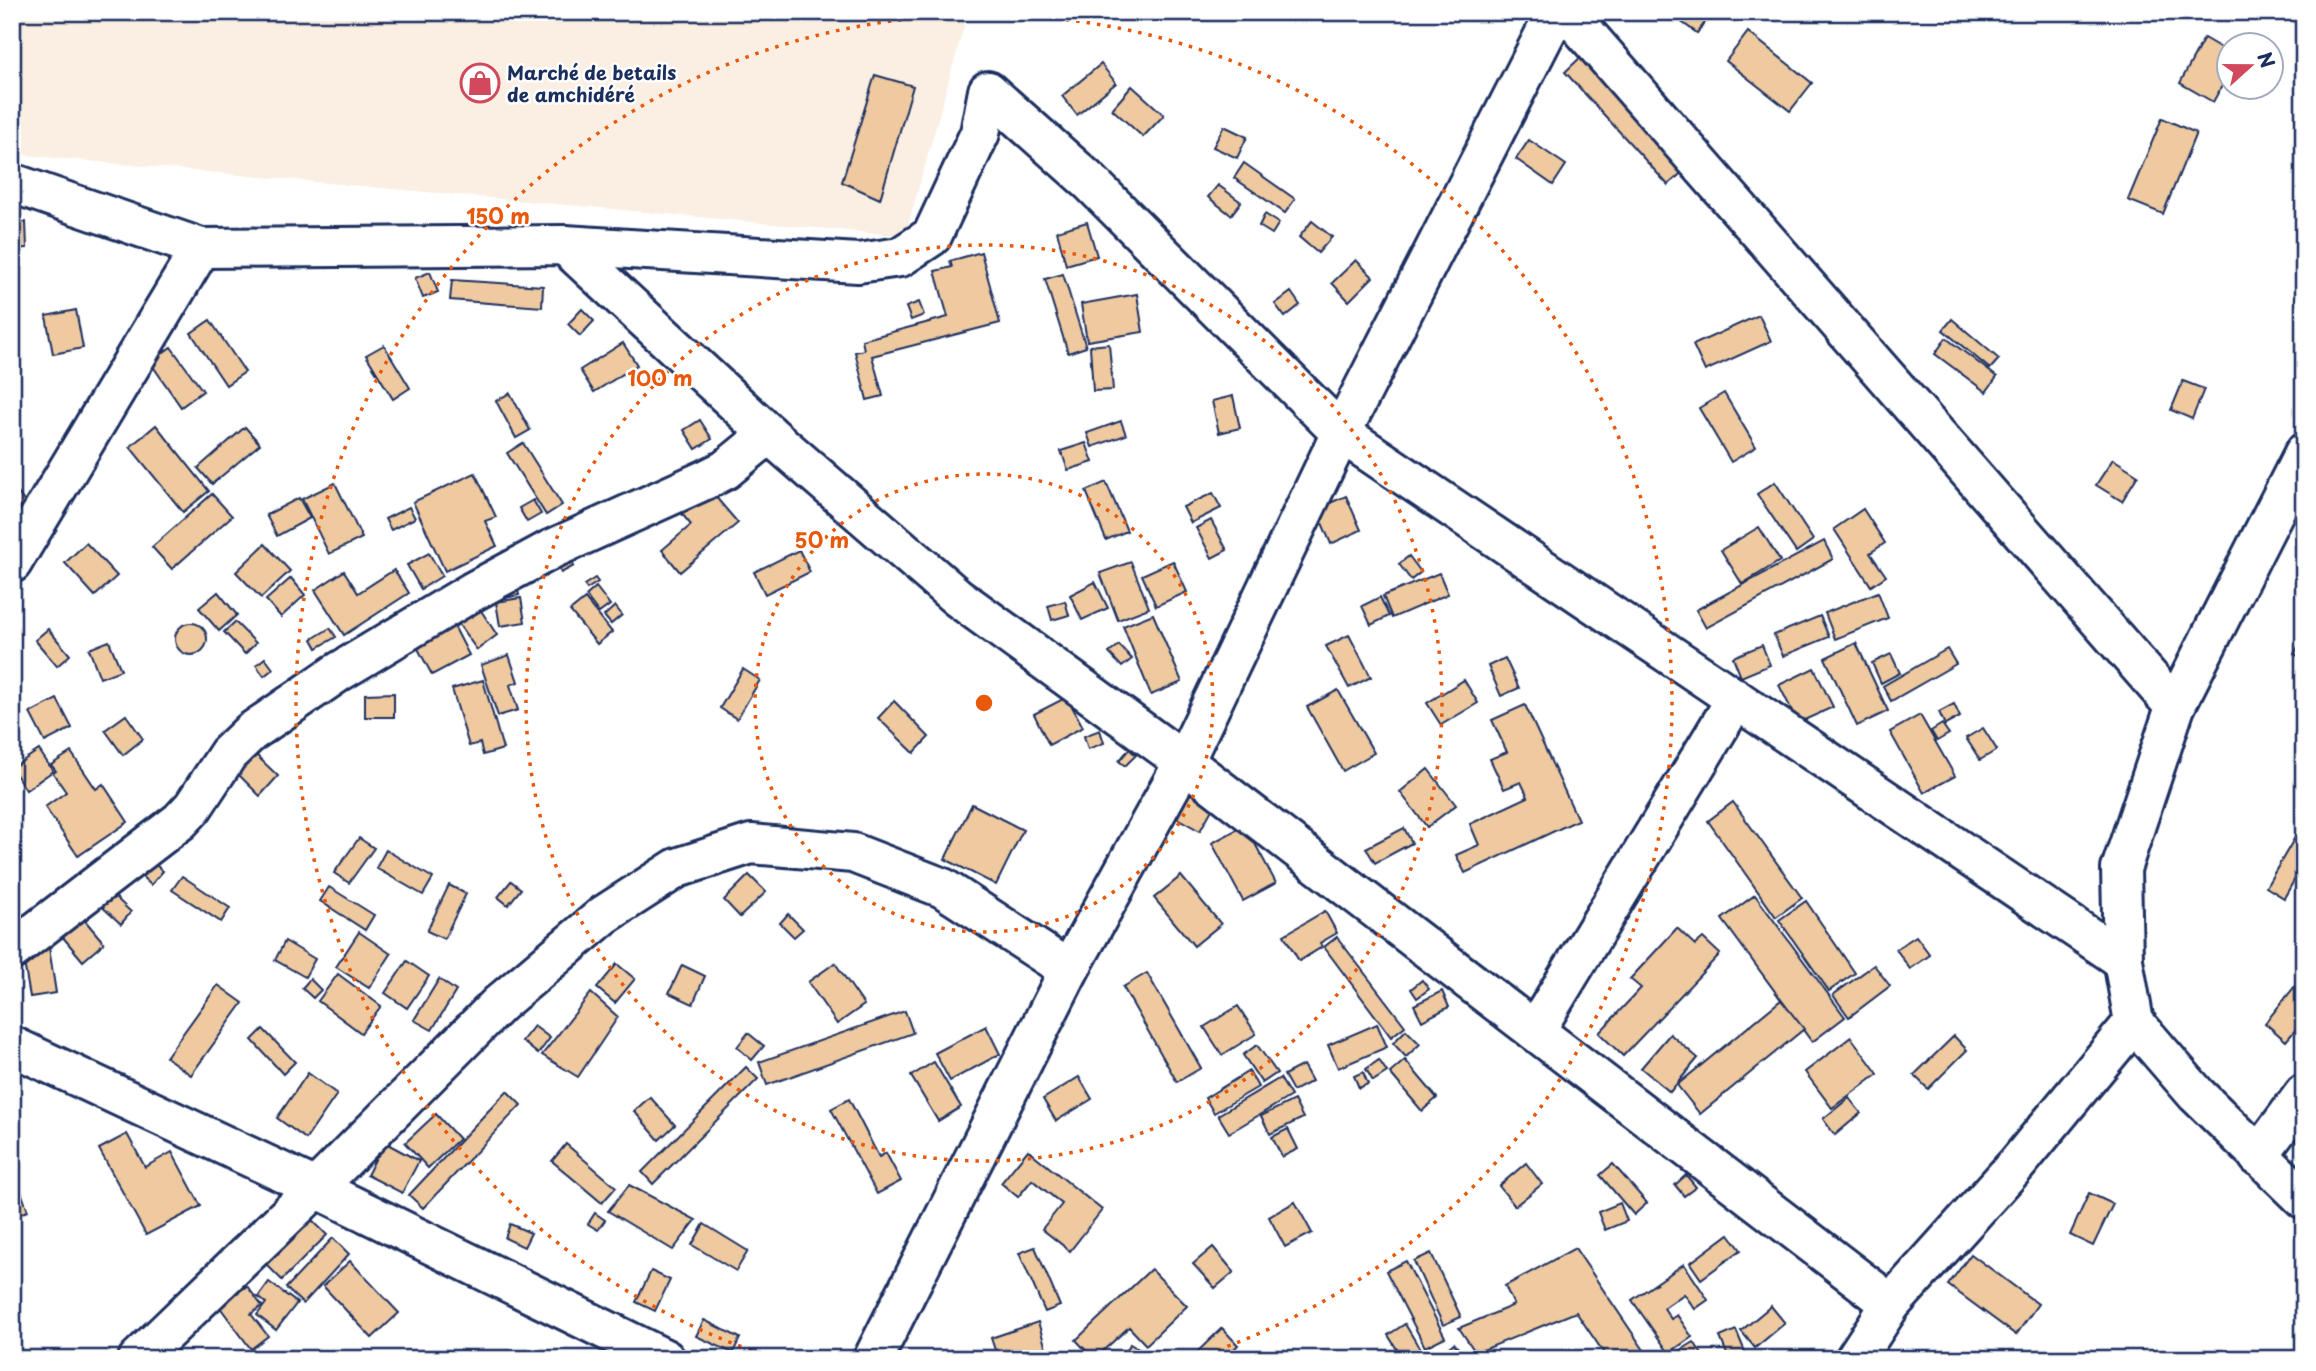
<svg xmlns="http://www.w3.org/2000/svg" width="2316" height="1371" viewBox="0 0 2316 1371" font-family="'Playpen Sans',sans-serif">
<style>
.built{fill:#faefe2}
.building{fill:#efc99f;stroke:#1b2f5e;stroke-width:2}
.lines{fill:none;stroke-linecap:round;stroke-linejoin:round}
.minor-casing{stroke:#1b2f5e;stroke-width:44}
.major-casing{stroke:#1b2f5e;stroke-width:44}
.minor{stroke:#fff;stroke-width:38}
.major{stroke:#fff;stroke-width:38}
.ring{fill:none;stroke:#e8590c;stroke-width:3.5;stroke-dasharray:3.5 7}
.labels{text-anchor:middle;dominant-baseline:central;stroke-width:5;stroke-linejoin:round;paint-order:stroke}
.poi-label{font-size:19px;font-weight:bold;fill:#1b2f5e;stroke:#fff;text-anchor:start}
.centre{fill:#e8590c;stroke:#fff;stroke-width:3.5}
.ring-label{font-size:21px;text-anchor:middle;font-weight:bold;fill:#e8590c;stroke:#fff;stroke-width:5;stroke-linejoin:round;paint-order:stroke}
</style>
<rect width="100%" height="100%" fill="#fff"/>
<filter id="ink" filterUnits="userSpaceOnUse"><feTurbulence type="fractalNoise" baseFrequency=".0143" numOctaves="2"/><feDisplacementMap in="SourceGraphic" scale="14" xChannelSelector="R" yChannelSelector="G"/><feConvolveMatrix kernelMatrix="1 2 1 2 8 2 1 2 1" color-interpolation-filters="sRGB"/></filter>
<g filter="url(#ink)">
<path class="built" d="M12,12h956l-63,224 -893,-82z"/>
<g class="building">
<path d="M1681,12h32l-16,21 -21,-15z"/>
<path d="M1748,32l64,51 -22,28 -64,-50z"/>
<path d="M2204,38l24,14v23l-15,27 -33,-19z"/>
<path d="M1584,54l104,113 -20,18 -103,-113z"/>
<path d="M1101,64l15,19 -39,32 -15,-19z"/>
<path d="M875,75l38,11 -33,113 -38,-17z"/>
<path d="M1132,86l32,29 -21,22 -31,-28z"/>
<path d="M2162,118l34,15 -33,81 -35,-14z"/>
<path d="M1224,126l23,11 -10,21 -24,-11z"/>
<path d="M1529,140l37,25 -13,20 -37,-26z"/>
<path d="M1244,163l51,36 -10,14 -51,-35z"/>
<path d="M1218,185l23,17 -10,13 -23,-18z"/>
<path d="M1265,214l14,9 -7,11 -13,-8z"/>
<path d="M1312,221l20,16 -14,16 -19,-16z"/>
<path d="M26,222l1,26 -15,1v-26z"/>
<path d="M1087,222l10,34 -31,9 -9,-34z"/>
<path d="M981,252l19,71 -128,33 11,40 -16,4 -12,-48 9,-2 -2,-10 86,-23 -13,-46 17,-4 -2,-6z"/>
<path d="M1356,260l17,17 -24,24 -17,-18z"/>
<path d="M430,272l8,20 -15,6 -8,-20z"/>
<path d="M1063,274l23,73 -18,6 -23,-74z"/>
<path d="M452,280l91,6 -1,21 -92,-7z"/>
<path d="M1291,292l9,13 -15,12 -10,-13z"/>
<path d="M1137,294l6,38 -56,9 -6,-37z"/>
<path d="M919,302l5,13 -13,5 -5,-13z"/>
<path d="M582,309l12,12 -14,15 -12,-12z"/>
<path d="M76,310l7,38 -30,6 -7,-38z"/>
<path d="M1759,315l12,26 -66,30 -12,-26z"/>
<path d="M1952,319l47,40 -9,10 -47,-39z"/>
<path d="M210,320l35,52 -19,13 -35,-52z"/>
<path d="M1946,338l51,39 -11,15 -51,-38z"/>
<path d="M623,343l14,22 -43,27 -14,-22z"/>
<path d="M1109,344l4,46 -20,1 -3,-45z"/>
<path d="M384,345l26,43 -17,11 -27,-44z"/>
<path d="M171,347l32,44 -22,16 -31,-45z"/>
<path d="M2183,381l21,8 -12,30 -21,-9z"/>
<path d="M510,393l20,37 -14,8 -20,-37z"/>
<path d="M1724,393l32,54 -25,15 -32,-54z"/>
<path d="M1233,396l7,32 -21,5 -7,-32z"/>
<path d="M700,420l12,19 -16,10 -12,-19z"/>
<path d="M1121,421l5,14 -34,12 -5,-14z"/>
<path d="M156,425l53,66 -26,21 -53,-65z"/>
<path d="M245,427l15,17 -48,40 -14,-16z"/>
<path d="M523,443l39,62 -16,10 -39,-62z"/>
<path d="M1086,443l7,19 -25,8 -7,-19z"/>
<path d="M2113,459l25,16 -16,26 -26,-16z"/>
<path d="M475,473l21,44 -11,4 12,25 -52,25 -32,-69z"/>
<path d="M1106,482l21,49 -21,9 -20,-49z"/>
<path d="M1775,482l38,58 -17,12 -39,-58z"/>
<path d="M335,483l27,55 -33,16 -27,-55z"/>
<path d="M12,484l13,19 -13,8z"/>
<path d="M709,489l29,34 -58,49 -18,-22 29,-25 -18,-22z"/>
<path d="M1213,493l8,15 -30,15 -8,-16z"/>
<path d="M212,494l20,22 -60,53 -20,-22z"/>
<path d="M1346,496l15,34 -30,14 -15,-35z"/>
<path d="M299,498l11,20 -33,18 -11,-21z"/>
<path d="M533,500l8,14 -14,8 -8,-14z"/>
<path d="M409,507l6,11 -24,12 -6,-11z"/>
<path d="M1863,509l22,34 -15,10 16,23 -15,10 -37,-57z"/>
<path d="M1211,520l16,30 -15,8 -16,-30z"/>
<path d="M1759,527l21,34 -38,23 -21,-34z"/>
<path d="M1824,541l9,18 -127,69 -10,-18z"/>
<path d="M86,543l31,33 -22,20 -30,-33z"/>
<path d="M265,544l25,27 -29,27 -25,-26z"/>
<path d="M563,546l11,20 -13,7 -11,-20z"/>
<path d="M799,550l11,22 -45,22 -11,-22z"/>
<path d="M429,553l13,23 -21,13 -14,-24z"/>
<path d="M1409,556l12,16 -10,8 -12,-16z"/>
<path d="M1173,561l14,31 -31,14 -14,-31z"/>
<path d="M1131,562l18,46 -31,12 -18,-47z"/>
<path d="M394,570l15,23 -65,42 -29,-45 29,-19 14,22z"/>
<path d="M1439,573l9,21 -56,24 -9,-22z"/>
<path d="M291,578l14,17 -24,22 -15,-17z"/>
<path d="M595,578l3,4 -11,7 -3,-4z"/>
<path d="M516,580l3,15 -22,5z"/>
<path d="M1095,582l13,26 -26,12 -12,-25z"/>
<path d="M596,587l14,18 -11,8 -13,-17z"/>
<path d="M218,592l19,23 -18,16 -20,-23z"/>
<path d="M1878,592l10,26 -53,21 -10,-26z"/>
<path d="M1380,597l9,19 -18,9 -9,-19z"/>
<path d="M521,598l4,24 -25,4 -4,-24z"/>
<path d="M585,599l27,33 -15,12 -27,-33z"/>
<path d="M1065,601l4,14 -17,5 -4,-14z"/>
<path d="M478,606l19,29 -20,15 -20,-28z"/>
<path d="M615,606l7,9 -11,9 -7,-8z"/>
<path d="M1153,614l29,68 -31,13 -28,-69z"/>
<path d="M1820,616l9,21 -46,19 -9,-21z"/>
<path d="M235,622l21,21 -11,11 -21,-22z"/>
<circle cx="191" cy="639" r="16"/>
<path d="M453,624l16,31 -37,20 -17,-32z"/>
<path d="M330,628l6,9 -19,11 -5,-9z"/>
<path d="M48,629l22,26 -13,11 -22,-26z"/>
<path d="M1349,635l22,42 -22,11 -23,-42z"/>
<path d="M2304,636v23l-10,-5z"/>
<path d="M109,641l12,29 -21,8 -11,-29z"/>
<path d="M1856,643l32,68 -31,15 -32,-68z"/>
<path d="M1119,645l13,14 -10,8 -13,-14z"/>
<path d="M1762,645l8,20 -29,12 -8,-20z"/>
<path d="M1947,649l9,15 -65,37 -8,-15z"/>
<path d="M1891,654l9,19 -19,10 -9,-20z"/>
<path d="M509,655l9,27 -8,3 8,25 -20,6 -17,-51z"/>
<path d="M265,658l8,11 -9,7 -8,-11z"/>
<path d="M1505,658l14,30 -18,8 -13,-30z"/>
<path d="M1814,668l19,39 -35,16 -19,-38z"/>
<path d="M743,669l17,11 -23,39 -17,-11z"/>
<path d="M483,680l20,69 -20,6 -3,-12 -11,3 -17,-57z"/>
<path d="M1464,680l14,23 -37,22 -14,-22z"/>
<path d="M1338,690l36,63 -31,18 -36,-64z"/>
<path d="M394,693v24h-29v-23z"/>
<path d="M1067,697l16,30 -34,18 -15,-31z"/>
<path d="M57,699l15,29 -27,14 -15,-29z"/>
<path d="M894,701l35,36 -15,16 -36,-35z"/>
<path d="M1954,704l6,13 -15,8 -6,-13z"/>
<path d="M1525,705l53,115 -113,53 -9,-18 23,-10 -9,-21 58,-27 -7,-15 -17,7 -14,-30 17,-7 -15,-32z"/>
<path d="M126,715l17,24 -20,16 -18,-25z"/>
<path d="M1920,715l35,61 -31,17 -34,-61z"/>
<path d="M1942,724l7,10 -12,7 -6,-10z"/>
<path d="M1983,728l14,22 -17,10 -14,-22z"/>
<path d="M1100,730l4,13 -16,6 -4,-13z"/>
<path d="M1129,749l7,6 -11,11 -6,-5z"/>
<path d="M39,750l14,21 -27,19 -14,-22z"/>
<path d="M252,751l26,25 -18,20 -26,-26z"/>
<path d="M71,752l25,37 7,-5 25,38 -50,34 -33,-49 21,-15 -13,-19 3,-2 -5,-6z"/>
<path d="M1428,769l28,36 -29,22 -27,-35z"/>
<path d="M1191,791l24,13 -15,27 -23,-13z"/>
<path d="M1733,802l69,96 -26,19 -68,-96z"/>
<path d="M972,804l51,26 -27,55 -51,-26z"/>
<path d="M2304,822v41l-20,35 -18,-11z"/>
<path d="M1245,825l31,58 -33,18 -31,-58z"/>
<path d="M1404,828l8,15 -37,20 -9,-15z"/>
<path d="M359,838l15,10 -25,35 -15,-10z"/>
<path d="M386,850l47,28 -10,17 -47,-27z"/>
<path d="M142,853l21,18 -12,14 -21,-19z"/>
<path d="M749,875l17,17 -26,25 -16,-17z"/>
<path d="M182,876l48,32 -9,14 -49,-32z"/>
<path d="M1181,876l40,48 -27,22 -40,-48z"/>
<path d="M511,881l10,8 -13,16 -10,-8z"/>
<path d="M449,885l17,9 -22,45 -17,-8z"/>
<path d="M329,887l45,28 -9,15 -45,-29z"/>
<path d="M110,892l21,20 -10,12 -22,-20z"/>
<path d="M1755,895l90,122 -33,25 -90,-123z"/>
<path d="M1806,901l49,72 -26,18 -50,-71z"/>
<path d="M77,911l27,32 -21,18 -27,-32z"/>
<path d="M1325,911l12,22 -17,10 2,4 -23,14 -15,-26z"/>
<path d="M788,914l15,15 -9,8 -14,-14z"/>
<path d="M1677,928l18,17 8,-7 17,16 -97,102 -24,-23 42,-45 -11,-9z"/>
<path d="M359,932l32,22 -22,34 -33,-21z"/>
<path d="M1916,936l14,19 -20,14 -14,-20z"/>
<path d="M1337,937l68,89 -14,11 -67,-90z"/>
<path d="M48,941l8,52 -26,4 -9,-52z"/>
<path d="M285,941l30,18 -10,18 -30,-17z"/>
<path d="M407,961l22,15 -22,32 -22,-15z"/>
<path d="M835,963l29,42 -27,19 -29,-42z"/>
<path d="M617,964l18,15 -20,24 -18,-15z"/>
<path d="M682,965l23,11 -12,28 -24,-11z"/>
<path d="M1874,965l16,21 -41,31 -16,-22z"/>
<path d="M1147,973l54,95 -24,14 -54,-95z"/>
<path d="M338,974l43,32 -20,27 -43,-32z"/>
<path d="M2304,975v45l-18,21 -21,-18z"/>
<path d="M310,979l11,11 -8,8 -11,-10z"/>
<path d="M439,979l17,12 -24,39 -18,-10z"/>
<path d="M1422,980l7,9 -12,9 -6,-9z"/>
<path d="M218,985l25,18 -52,72 -25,-18z"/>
<path d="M1442,991l7,16 -27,14 -8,-16z"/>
<path d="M591,993l27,24 -40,60 -36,-22z"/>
<path d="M1781,1000l23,29 -104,85 -23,-29z"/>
<path d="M1238,1006l18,28 -34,21 -18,-28z"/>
<path d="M905,1011l8,22 -146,52 -8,-23z"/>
<path d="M1377,1024l10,23 -49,21 -10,-23z"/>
<path d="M534,1026l16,12 -12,16 -16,-13z"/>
<path d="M986,1026l14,28 -50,27 -15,-28z"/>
<path d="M263,1029l32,33 -12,12 -31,-34z"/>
<path d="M1406,1030l14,14 -14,13 -13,-14z"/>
<path d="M748,1033l16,13 -12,14 -15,-13z"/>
<path d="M1670,1034l28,24 -28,34 -29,-24z"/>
<path d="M1954,1036l13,14 -39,39 -14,-14z"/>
<path d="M1851,1037l27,37 -46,34 -27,-36z"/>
<path d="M1257,1045l20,28 -15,10 -19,-28z"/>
<path d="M1379,1060l8,12 -14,9 -7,-12z"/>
<path d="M1405,1060l32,38 -15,13 -32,-38z"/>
<path d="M934,1062l27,45 -23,14 -27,-45z"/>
<path d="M1303,1065l9,16 -19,10 -9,-16z"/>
<path d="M746,1067l12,12 -105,105 -11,-12z"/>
<path d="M1249,1071l9,16 -44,26 -9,-15z"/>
<path d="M1363,1072l5,12 -9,4 -5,-12z"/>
<path d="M308,1073l29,21 -31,45 -29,-21z"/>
<path d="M1079,1077l13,22 -36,22 -13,-22z"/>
<path d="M1280,1078l11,18 -62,37 -11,-18z"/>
<path d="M507,1091l14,14 -98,103 -14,-13z"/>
<path d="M650,1097l25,28 -16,15 -25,-29z"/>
<path d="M1849,1098l12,15 -26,22 -12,-16z"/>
<path d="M849,1099l30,58 7,-4 15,28 -24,13 -46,-85z"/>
<path d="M1294,1100l9,18 -33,16 -9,-18z"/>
<path d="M436,1114l23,25 -31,29 -23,-25z"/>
<path d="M1288,1129l10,20 -16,8 -10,-20z"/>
<path d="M127,1134l18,33 27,-15 29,54 -55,29 -47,-86z"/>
<path d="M384,1142l35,19 -17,32 -35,-18z"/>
<path d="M566,1144l50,43 -14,16 -50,-42z"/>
<path d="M1028,1150l74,60 -32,41 -28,-22 20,-25 -30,-24 -14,17 -17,-14z"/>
<path d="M1526,1163l16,21 -27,22 -16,-20z"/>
<path d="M1613,1164l34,39 -13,12 -34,-40z"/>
<path d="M12,1167l16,44 -16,5z"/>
<path d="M1686,1175l10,12 -12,9 -9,-11z"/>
<path d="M629,1185l67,35 -23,30 -65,-39z"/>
<path d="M2089,1193l24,11 -20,42 -23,-11z"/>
<path d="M1295,1202l17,31 -27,14 -16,-30z"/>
<path d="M1620,1203l7,18 -22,9 -7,-18z"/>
<path d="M595,1213l10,7 -7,10 -10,-6z"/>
<path d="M309,1217l18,18 -45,45 -18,-18z"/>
<path d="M510,1224l21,9 -7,14 -19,-9z"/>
<path d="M704,1224l44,27 -12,20 -44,-26z"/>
<path d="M1729,1234l12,16 -40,29 -11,-16z"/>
<path d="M333,1238l16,16 -46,50 -17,-16z"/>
<path d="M1035,1247l25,59 -15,6 -26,-59z"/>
<path d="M1213,1247l21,25 -19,16 -22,-24z"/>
<path d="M1575,1248l75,111h-42l-32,-47 -100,41 -17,-25 55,-23 -9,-19z"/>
<path d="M1431,1253l30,64 -18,8 -29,-64z"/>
<path d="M1971,1254l67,50 -22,31 -68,-50z"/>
<path d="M350,1261l49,52 -27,25 -49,-52z"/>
<path d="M1406,1261l39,76 -20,10 -39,-76z"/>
<path d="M1684,1264l24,36 -13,9 -11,-15 -20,14 7,11 6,-4 15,22 -23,16 -37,-53z"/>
<path d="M1151,1269l36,37 -41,39 -17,-18 -35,32 -18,-19z"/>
<path d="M651,1271l19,9 -15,31 -19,-9z"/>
<path d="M269,1282l28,21 -21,27 -19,-15 9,-12 -8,-6z"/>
<path d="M247,1286l15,20 -11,8 17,22 -17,13 -32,-43z"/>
<path d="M1771,1306l14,17 -30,25 -14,-17z"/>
<path d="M704,1320l36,18 -7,15 -37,-17z"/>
<path d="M1038,1322l10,33 -10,4h-40l-7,-21z"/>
<path d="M1405,1324l21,35h-23l-15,-24z"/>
<path d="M1222,1328l16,17 -14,14h-25l-4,-5z"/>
<path d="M1736,1330l12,29h-19l-9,-22z"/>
<path d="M1694,1342l11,17h-23l-4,-7z"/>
<path d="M1454,1343l13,16h-27l-2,-3z"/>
<path d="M1130,1344l12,7 -4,8h-8l-6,-3z"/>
</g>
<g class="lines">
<defs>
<g id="minor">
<path d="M1567,12l608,695"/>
<path d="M12,183l189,65 364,-3 293,18 42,-6 32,-21 48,-103 8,-42 102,91 251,251 782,527"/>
<path d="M565,245l204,189 188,163 227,165 707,542"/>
<path d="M12,563l189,-315"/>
<path d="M12,950l168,-129 13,-14 35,-53 23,-22 86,-59 135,-81 80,-43 155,-70 18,-9 44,-36"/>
<path d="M1535,1031l201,-332"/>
<path d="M12,1046l304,142 183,-184 105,-89 73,-47 74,-24 102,9 90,35 126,82"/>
<path d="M2258,1156l46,-62"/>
<path d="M138,1359l178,-171 349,171"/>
<path d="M873,1359l196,-389 115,-208 157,-329 215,-421"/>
<path d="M1855,1359l36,-55 126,-140 117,-142"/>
</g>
<path id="major" d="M2304,453l-129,254 -54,162 2,91 11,62 62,72 108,105"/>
</defs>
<use href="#minor" class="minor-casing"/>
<use href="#major" class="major-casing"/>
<use href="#minor" class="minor"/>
<use href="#major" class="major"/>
</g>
</g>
<g class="ring">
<circle cx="984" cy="703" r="229"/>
<circle cx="984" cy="703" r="458"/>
<path d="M771 1357A688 688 0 1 1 1197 1357"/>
</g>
<defs>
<symbol id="shop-ring" viewBox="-11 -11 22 22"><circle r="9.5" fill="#fff" stroke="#d1495b" stroke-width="1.5"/><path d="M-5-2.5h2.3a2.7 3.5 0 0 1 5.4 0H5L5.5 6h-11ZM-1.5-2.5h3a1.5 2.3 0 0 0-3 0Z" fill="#d1495b"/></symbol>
</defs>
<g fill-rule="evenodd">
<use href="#shop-ring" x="458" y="61" width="44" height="44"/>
</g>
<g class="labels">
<g class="poi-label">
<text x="507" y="72">Marché de betails<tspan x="507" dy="22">de amchidéré</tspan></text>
</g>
</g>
<circle cx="984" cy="703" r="10" class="centre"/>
<g class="ring-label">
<text x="498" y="224">150 m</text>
<text x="660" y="386">100 m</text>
<text x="822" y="548">50 m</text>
</g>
<rect width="2316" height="1371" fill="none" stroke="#fff" stroke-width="42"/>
<rect x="21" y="21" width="2274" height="1329" fill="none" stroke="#1b2f5e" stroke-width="2.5" filter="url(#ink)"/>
<g transform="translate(2250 66) rotate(69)"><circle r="33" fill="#ffffff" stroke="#a4acbf" stroke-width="2"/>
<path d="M0-5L12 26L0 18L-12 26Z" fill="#d1495b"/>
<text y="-10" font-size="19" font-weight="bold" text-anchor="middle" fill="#1b2f5e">N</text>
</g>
</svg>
